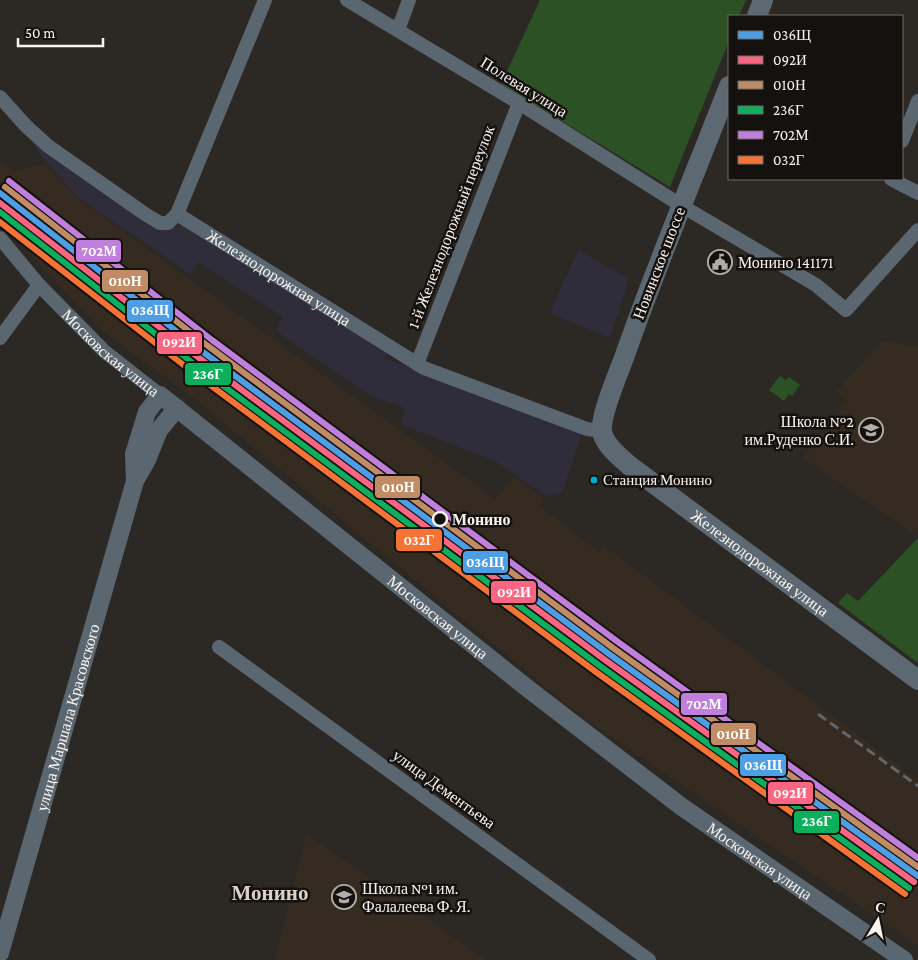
<svg xmlns="http://www.w3.org/2000/svg" width="918" height="960" viewBox="0 0 918 960" font-family="'Crimson Pro',serif">
<style>
.commercial{fill:#302d3a}
.built{fill:#362b21}
.green{fill:#2b5124}
.lines{fill:none;stroke-linecap:round;stroke-linejoin:round}
.minor{stroke:#5b6770;stroke-width:14}
.tertiary{stroke:#5b6770;stroke-width:18}
.secondary{stroke:#5d6972;stroke-width:20}
.rail{stroke:#636668;stroke-width:3;stroke-dasharray:10 5;stroke-linecap:butt}
.rail-1-casing{stroke:#14110e;stroke-width:10}
.rail-2-casing{stroke:#14110e;stroke-width:10}
.rail-3-casing{stroke:#14110e;stroke-width:10}
.rail-4-casing{stroke:#14110e;stroke-width:10}
.rail-5-casing{stroke:#14110e;stroke-width:10}
.rail-6-casing{stroke:#14110e;stroke-width:10}
.rail-1{stroke:#4d9ee5;stroke-width:6}
.rail-2{stroke:#fa6682;stroke-width:6}
.rail-3{stroke:#c18c65;stroke-width:6}
.rail-4{stroke:#0daf5c;stroke-width:6}
.rail-5{stroke:#c07fdc;stroke-width:6}
.rail-6{stroke:#f57335;stroke-width:6}
.bus-dot{fill:#00a9ce;stroke:#14110e;stroke-width:2}
.stop-dot{fill:#14110e;stroke:#f9f4f0;stroke-width:2.5}
.labels{text-anchor:middle;dominant-baseline:central;stroke-width:5;stroke-linejoin:round;paint-order:stroke}
.bus-label{font-size:15px;fill:#f9f4f0;stroke:#14110e;text-anchor:start}
.street-label{font-size:16px;fill:#f9f4f0;stroke:#14110e}
.poi-label{font-size:16px;fill:#f9f4f0;stroke:#14110e;text-anchor:start}
.stop-label{font-size:16px;font-weight:bold;fill:#f9f4f0;stroke:#14110e;text-anchor:start}
.district-label{font-size:21px;font-weight:bold;fill:#dbd1c8;stroke:#14110e}
.line-badge{stroke:#14110e;stroke-width:2}
.badge-label{font-size:14px;text-anchor:middle;font-weight:bold;fill:#fff}
</style>
<rect width="100%" height="100%" fill="#2c2824"/>
<g class="commercial">
<path d="M27,133l135,95 17,-1 8,-6 202,131 -4,7 198,71 -21,63 -16,3 -51,-35 -93,-36 3,-17 -34,-12 -95,-65 7,-14 -84,-55 -9,12 -113,-77 -37,-42z"/>
<path d="M578,250l51,29 -19,59 -60,-25z"/>
</g>
<g class="built">
<path d="M0,162l14,9 32,-7 31,34 419,301 19,-23 29,22 -3,9 58,45 4,-7 315,235v166l-336,-229 -386,-317 -95,-70 -101,-108z"/>
<path d="M882,341l36,6v184l-4,3 -111,-76 44,-57 -11,-9z"/>
<path d="M307,834l179,126h-211z"/>
</g>
<g class="green">
<path d="M540,0h206l-7,16h-10v25l-59,146 -169,-103z"/>
<path d="M780,376l6,4 3,-3 11,8 -8,11 -3,-2 -5,7 -15,-11z"/>
<path d="M918,538v125l-80,-60 9,-10 11,8z"/>
</g>
<g class="lines">
<g class="minor">
<path d="M347,0l172,103 163,103 134,79 30,25 72,-80"/>
<path d="M398,30l11,-30"/>
<path d="M0,97l26,29 22,20 97,68 15,9h8l9,-9 88,-214"/>
<path d="M902,141l16,-40"/>
<path d="M891,179l27,14"/>
<path id="s1" d="M177,214l247,154 163,61 15,2"/>
<path id="s2" d="M0,238l39,47 65,66 56,44"/>
<path d="M0,338l39,-53"/>
<path d="M417,364l102,-261"/>
<path d="M219,647l430,313"/>
</g>
<g class="tertiary">
<path id="s3" d="M135,481l-1,-27 13,-42 13,-17 371,296 151,116 222,153"/>
<path id="s4" d="M0,953l135,-472 12,-21 12,-30 18,-22"/>
</g>
<g class="secondary">
<path d="M757,16l6,-16"/>
<path id="s5" d="M729,86c-35,90 -72,178 -104,269 -6,17 -25,60 -23,76 2,14 18,26 28,35l288,214"/>
</g>
<path class="rail" d="M818,714l100,72"/>
<defs>
<path id="rail-1" d="M0,193l203,159 406,302 309,222"/>
<path id="rail-2" d="M0,203l199,155 406,302 309,222"/>
<path id="rail-3" d="M5,187l203,159 405,302 305,219"/>
<path id="rail-4" d="M0,212l194,152 406,302 309,222"/>
<path id="rail-5" d="M9,181l203,159 406,302 300,216"/>
<path id="rail-6" d="M0,222l190,148 406,302 309,222"/>
</defs>
<use href="#rail-1" class="rail-1-casing"/>
<use href="#rail-2" class="rail-2-casing"/>
<use href="#rail-3" class="rail-3-casing"/>
<use href="#rail-4" class="rail-4-casing"/>
<use href="#rail-5" class="rail-5-casing"/>
<use href="#rail-6" class="rail-6-casing"/>
<use href="#rail-1" class="rail-1"/>
<use href="#rail-2" class="rail-2"/>
<use href="#rail-3" class="rail-3"/>
<use href="#rail-4" class="rail-4"/>
<use href="#rail-5" class="rail-5"/>
<use href="#rail-6" class="rail-6"/>
</g>
<defs>
<symbol id="civic-ring" viewBox="-11 -11 22 22"><circle r="9.5" fill="#14110e" stroke="#b1ada9" stroke-width="1.5"/><path d="M-.6-6.5H3V-4.5H.6V-3L4-1V1h2V6H-6V1h2V-1L-.6-3ZM-1.2 2.5V6h2.4V2.5Z" fill="#b1ada9"/></symbol>
<symbol id="school-ring" viewBox="-11 -11 22 22"><circle r="9.5" fill="#14110e" stroke="#b1ada9" stroke-width="1.5"/><path d="M0-5L7-2L0 1L-7-2ZM-4 1L0 2.5L4 1V4Q0 6-4 4Z" fill="#b1ada9"/></symbol>
</defs>
<g fill-rule="evenodd">
<use href="#civic-ring" x="706" y="248" width="28" height="28"/>
<use href="#school-ring" x="857" y="416" width="28" height="28"/>
<use href="#school-ring" x="330" y="883" width="28" height="28"/>
</g>
<circle class="bus-dot" cx="594" cy="480" r="4.5"/>
<circle class="stop-dot" cx="440" cy="519" r="7"/>
<g class="labels">
<g class="bus-label">
<text x="603" y="480">Станция Монино</text>
</g>
<g class="street-label">
<text transform="translate(524 87) rotate(32)">Полевая улица</text>
<text transform="translate(451 227) rotate(-69)">1-й Железнодорожный переулок</text>
<text transform="translate(659 263) rotate(-69)">Новинское шоссе</text>
<text stroke="none"><textPath href="#s1" startOffset="120">Железнодорожная улица</textPath></text>
<text stroke="none"><textPath href="#s2" startOffset="160">Московская улица</textPath></text>
<text stroke="none"><textPath href="#s5" startOffset="576">Железнодорожная улица</textPath></text>
<text stroke="none"><textPath href="#s3" startOffset="448">Московская улица</textPath></text>
<text stroke="none"><textPath href="#s4" startOffset="245">улица Маршала Красовского</textPath></text>
<text transform="translate(444 789) rotate(36)">улица Дементьева</text>
<text stroke="none"><textPath href="#s3" startOffset="852">Московская улица</textPath></text>
</g>
<g class="poi-label">
<text x="738" y="262">Монино 141171</text>
<text x="854" y="421" text-anchor="end">Школа №2<tspan x="854" dy="18">им.Руденко С.И.</tspan></text>
<text x="362" y="888">Школа №1 им.<tspan x="362" dy="18">Фалалеева Ф. Я.</tspan></text>
</g>
<g class="stop-label">
<text x="452" y="519">Монино</text>
</g>
<g class="district-label">
<text x="270" y="893">Монино</text>
</g>
</g>
<g class="line-badge">
<rect x="75" y="239" width="47" height="24" rx="5" fill="#c07fdc"/>
<rect x="101" y="269" width="48" height="24" rx="5" fill="#c18c65"/>
<rect x="126" y="299" width="48" height="24" rx="5" fill="#4d9ee5"/>
<rect x="156" y="331" width="47" height="24" rx="5" fill="#fa6682"/>
<rect x="184" y="362" width="48" height="24" rx="5" fill="#0daf5c"/>
<rect x="374" y="475" width="47" height="24" rx="5" fill="#c18c65"/>
<rect x="395" y="528" width="48" height="24" rx="5" fill="#f57335"/>
<rect x="462" y="550" width="47" height="24" rx="5" fill="#4d9ee5"/>
<rect x="490" y="580" width="47" height="24" rx="5" fill="#fa6682"/>
<rect x="680" y="692" width="48" height="24" rx="5" fill="#c07fdc"/>
<rect x="710" y="722" width="47" height="24" rx="5" fill="#c18c65"/>
<rect x="739" y="753" width="48" height="24" rx="5" fill="#4d9ee5"/>
<rect x="767" y="781" width="47" height="24" rx="5" fill="#fa6682"/>
<rect x="793" y="810" width="47" height="24" rx="5" fill="#0daf5c"/>
</g>
<g class="badge-label">
<text x="99" y="256">702М</text>
<text x="125" y="286">010Н</text>
<text x="150" y="315">036Щ</text>
<text x="179" y="347">092И</text>
<text x="208" y="379">236Г</text>
<text x="398" y="492">010Н</text>
<text x="419" y="545">032Г</text>
<text x="485" y="567">036Щ</text>
<text x="514" y="597">092И</text>
<text x="704" y="709">702М</text>
<text x="733" y="739">010Н</text>
<text x="763" y="770">036Щ</text>
<text x="790" y="798">092И</text>
<text x="817" y="826">236Г</text>
</g>
<rect x="728" y="15" width="175" height="165" fill="#14110e" stroke="#706c68"/>
<rect x="738" y="31" width="25" height="8" fill="#4d9ee5" stroke="#706c68"/>
<text x="773" y="40" font-size="15" fill="#f9f4f0">036Щ</text>
<rect x="738" y="56" width="25" height="8" fill="#fa6682" stroke="#706c68"/>
<text x="773" y="65" font-size="15" fill="#f9f4f0">092И</text>
<rect x="738" y="81" width="25" height="8" fill="#c18c65" stroke="#706c68"/>
<text x="773" y="90" font-size="15" fill="#f9f4f0">010Н</text>
<rect x="738" y="106" width="25" height="8" fill="#0daf5c" stroke="#706c68"/>
<text x="773" y="115" font-size="15" fill="#f9f4f0">236Г</text>
<rect x="738" y="131" width="25" height="8" fill="#c07fdc" stroke="#706c68"/>
<text x="773" y="140" font-size="15" fill="#f9f4f0">702М</text>
<rect x="738" y="156" width="25" height="8" fill="#f57335" stroke="#706c68"/>
<text x="773" y="165" font-size="15" fill="#f9f4f0">032Г</text>
<g transform="translate(878 920) rotate(10)" stroke="#14110e" stroke-width="4" paint-order="stroke">
<path d="M0-4L9 19L0 12L-9 19Z" fill="#f9f4f0"/>
<text y="-8" font-size="14" font-weight="bold" text-anchor="middle" fill="#f9f4f0">С</text>
</g>
<path d="M18 38v8h85v-8" fill="none" stroke="#f9f4f0" stroke-width="2.5"/>
<text x="25" y="38" font-size="15" fill="#f9f4f0" stroke="#14110e" stroke-width="4" paint-order="stroke">50 m</text>
</svg>
